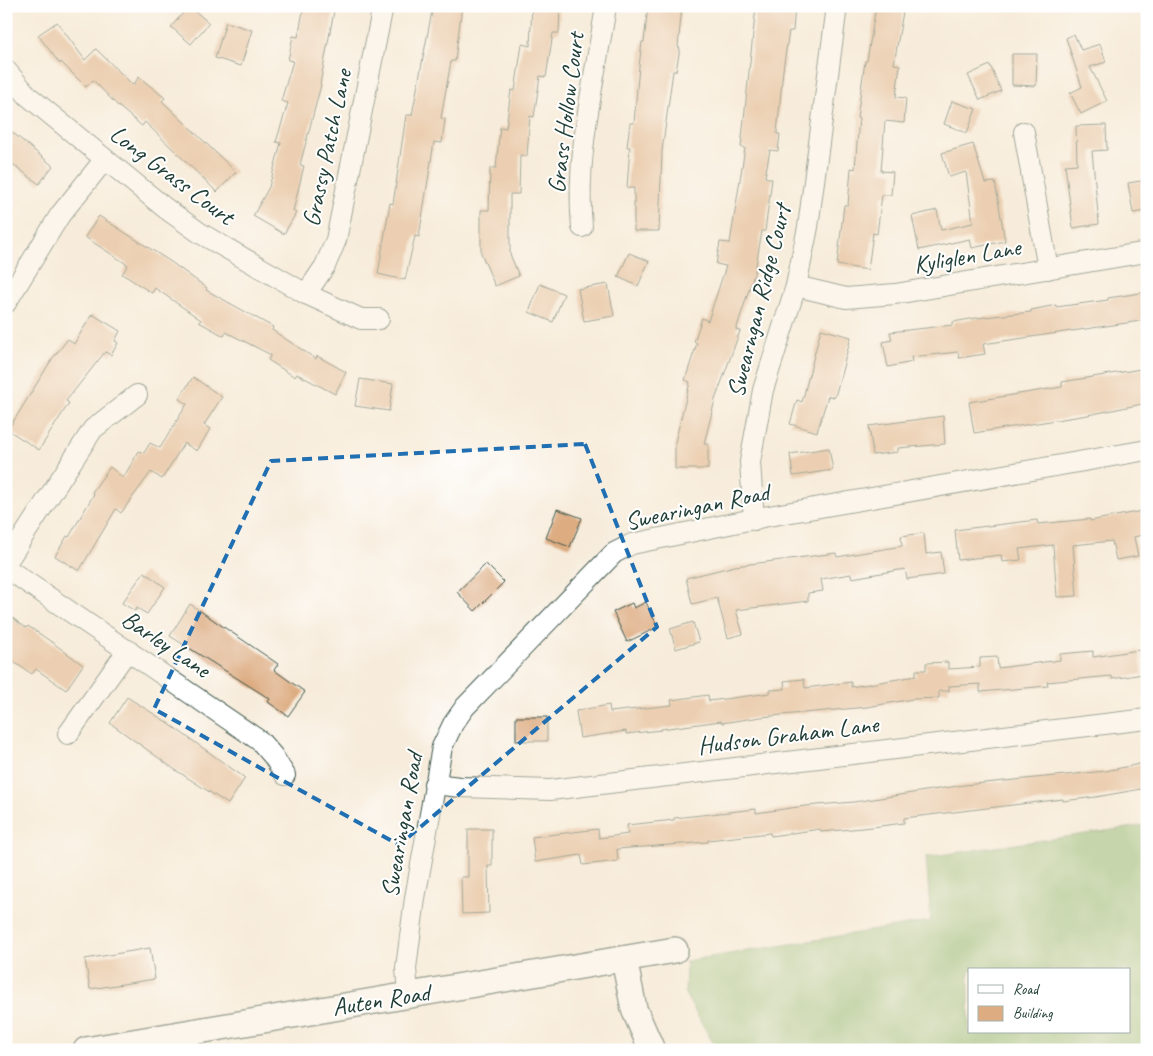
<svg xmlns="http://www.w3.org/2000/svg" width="1153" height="1056" viewBox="0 0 1153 1056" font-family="Caveat,sans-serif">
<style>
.forest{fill:#8bb972;stroke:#557b53;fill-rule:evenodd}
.building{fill:#ddac81}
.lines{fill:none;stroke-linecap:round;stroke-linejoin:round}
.minor-casing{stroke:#3f574d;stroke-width:22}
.tertiary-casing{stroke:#3f574d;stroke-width:28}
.minor{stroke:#fff;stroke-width:20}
.tertiary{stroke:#fff;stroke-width:25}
.marked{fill:none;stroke:#1f6fb2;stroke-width:4;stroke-dasharray:10 6;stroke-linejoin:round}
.labels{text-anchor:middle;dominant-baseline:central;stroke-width:4;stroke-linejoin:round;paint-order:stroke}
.street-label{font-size:25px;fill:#1f3d34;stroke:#fff}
</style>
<rect width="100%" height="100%" fill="#fff"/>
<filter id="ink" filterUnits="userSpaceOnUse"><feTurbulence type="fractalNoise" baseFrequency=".02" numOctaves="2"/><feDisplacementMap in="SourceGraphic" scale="10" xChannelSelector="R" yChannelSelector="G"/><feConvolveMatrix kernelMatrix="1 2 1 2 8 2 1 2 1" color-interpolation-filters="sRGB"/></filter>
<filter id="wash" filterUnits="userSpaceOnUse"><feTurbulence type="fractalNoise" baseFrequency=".0096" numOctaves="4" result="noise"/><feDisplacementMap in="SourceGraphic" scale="20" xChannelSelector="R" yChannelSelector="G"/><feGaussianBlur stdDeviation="1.12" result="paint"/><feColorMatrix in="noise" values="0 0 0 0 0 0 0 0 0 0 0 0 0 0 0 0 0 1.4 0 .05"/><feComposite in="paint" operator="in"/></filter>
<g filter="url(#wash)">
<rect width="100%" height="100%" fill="#f7ecdb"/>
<path class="forest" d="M1147,825v225h-430l-32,-56 1,-33 245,-40 -5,-64zM969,970h160v62h-160z"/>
<g id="blocks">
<g class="building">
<path d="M189,6l20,17 -18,21 -20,-17z"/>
<path d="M304,6h31l-15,78 1,1 -21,80 4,1 -11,45 3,2 -12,21 -31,-18 16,-29 12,-44 -5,-1 12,-39 -7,-2 12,-40 -5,-1 5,-24 5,1z"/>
<path d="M433,6h29l-7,55h-4l-10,57 4,1 -3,24 -8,-1 -15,95 -4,-1 -10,44 -27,-6 12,-71 3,1 13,-89h6z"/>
<path d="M532,6h28l-1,27h-6l-7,44 -6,-1 -6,41 -4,-1 -3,40 -7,-1 -1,39h-9v60l9,22 -24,10 -14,-33v-43h8l1,-42h6l4,-41 6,1 5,-38 4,1 7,-47 8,2z"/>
<path d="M648,6h34l-4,41 2,1 -4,23h-3l-11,80 -3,80h-25v-43h-7l3,-41h-3l3,-24h4l5,-57 3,-24h2z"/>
<path d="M756,6l39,1 -2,24h-4l-6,39 -6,64h3l-2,17 -8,-1 -5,27 7,2 -7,52h-3l-7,40 -19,59 4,1 -25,69 -11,44h4v25h-33v-27l15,-60 -5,-2 12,-37 -3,-1 8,-24 6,3 18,-55 -10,-2 4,-22 10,1 15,-95 -4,-1z"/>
<path d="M876,6h28l-10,58 6,1 -4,32 10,1 -2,25 -19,-2 -4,50 12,1 -2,23h-9l-5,39 -4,-1 -5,37 -31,-5 7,-60h4l3,-37 4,1 4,-51h-2l8,-57h2z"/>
<path d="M57,22l28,38 11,-11 37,36 6,-8 26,21 -3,3 74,71 -19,20 -72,-70 -3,4 -25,-21 -24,-25 -7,7 -25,-25 -1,2 -22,-29z"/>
<path d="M226,22l26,8 -11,36 -26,-8z"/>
<path d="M1074,34l7,16 19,-6 6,18 -16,5 17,34 -26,13 -11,-21 12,-6 -16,-49z"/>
<path d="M1012,54h25l-1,32 -24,-1z"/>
<path d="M990,65l11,26 -21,9 -12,-25z"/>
<path d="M952,101l24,8 -9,24 -23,-9z"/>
<path d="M1106,125l1,25 -15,1 7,73 -26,4 -8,-63 12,-1 -1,-38z"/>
<path d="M6,127l47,39 -14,18 -33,-25z"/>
<path d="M973,144l12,39 10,-1 10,59 -33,7 -2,-9 -51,11 -7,-34 25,-6 4,20 32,-7 -7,-51 -17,5 -7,-24z"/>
<path d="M1147,180v31l-14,2 -5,-30z"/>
<path d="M99,216l72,46 36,26 -1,2 67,37 -1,3 44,29 1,-3 29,16 -11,22 -38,-20 -2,3 -27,-17 3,-5 -45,-23 -2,4 -25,-14 2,-2 -46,-32 -3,5 -30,-19 6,-9 -43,-28z"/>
<path d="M629,253l20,8 -11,25 -20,-9z"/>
<path d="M540,284l24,10 -11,28 -24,-10z"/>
<path d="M608,284l6,32 -30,5 -6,-32z"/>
<path d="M1147,292v28l-164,24 2,10 -26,4 -1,-6 -47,5 1,5 -24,5 -5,-25 9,-2 -2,-8 63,-7v-3l23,-4 55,-6v-2l25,-5v2l52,-7v-2z"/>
<path d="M92,314l28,17 -5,10 3,2 -7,12 -6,-3 -39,49 3,2 -30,47 -31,-20 44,-71 16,-20 6,5z"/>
<path d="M821,329l30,8 -16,60 -7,-1 -11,36 -27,-8 7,-24 5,2z"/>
<path d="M1147,368v35l-59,12 -114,18 -5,-31 93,-15v-5z"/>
<path d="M193,377l29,20 -18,28 6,4 -13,22 -13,-8 -22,36 -11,-7 -30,41 -5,-4 -37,62 -24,-15 12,-20 2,1 25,-43 -2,-2 18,-25 13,11 16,-27 5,2 6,-10 10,5 27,-44 -8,-5z"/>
<path d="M360,379l33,5 -4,27 -34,-5z"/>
<path d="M943,416l2,28 -47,4v4l-25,3 -4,-29z"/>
<path d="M829,448l4,22 -40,6 -3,-22z"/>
<path d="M557,509l25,9 -12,29 -24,-9z"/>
<path d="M1147,510v24l-13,3 4,19 -22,4 -4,-19 -39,4 4,51 -20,1 -4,-52 -34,4 2,11 -19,2 -1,-7 -43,5 -3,-30 82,-10 1,4 52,-5v2z"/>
<path d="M924,533l2,21 15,-2 3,22 -37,5 -2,-10 -53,9 -1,-4 -30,5 2,12 -15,2v8l-72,9 7,24 -15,4 -11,-40 -25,6 -6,-26 49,-12 101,-13 1,4 65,-11 -1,-10z"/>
<path d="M486,564l18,18 -29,29 -18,-19z"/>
<path d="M144,572l21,15 -18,27 -10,-6 -2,3 -13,-8z"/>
<path d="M646,602l12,25 -31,15 -14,-30 19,-9 2,5z"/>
<path d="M190,604l88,60 -4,6 31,22 -17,24 -20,-14 2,-3 -100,-63z"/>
<path d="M6,613l20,15 2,-2 25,17 30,22 -17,25 -30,-21 -4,5 -26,-17z"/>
<path d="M693,622l6,20 -23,7 -6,-20z"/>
<path d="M1139,650l4,24 -31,5v-3l-65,6 1,4 -68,6v-8l-31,2v5h-10v7l-26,1 -46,8 -106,10 -39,6 -1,-2 -60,8v1l-35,4v-3l-46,7 -4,-27 33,-6 1,7 62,-7 -1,-5 37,-5 1,6 61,-8v-3l15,-1 -1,-8 20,-2 1,9 46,-6v5l65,-11v-6h10v-7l22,-1v7l32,-2v-9l17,-1 1,11 62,-8v-6l33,-3v6z"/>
<path d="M127,697l38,24 80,57 -17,26 -54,-35 -64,-46z"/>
<rect x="516" y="717" width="31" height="24"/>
<path d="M1144,763l3,25 -51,9 -33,4v-2l-159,19v5l-32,4 -51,5 -1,-3 -49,7 -1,-3 -62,7v2l-91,7 1,12 -35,4 -2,-10 -46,7 -3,-25 66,-8 1,9 29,-4 -1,-9 47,-5v-2l82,-9v4l49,-7 49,-4 110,-17 142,-14z"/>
<path d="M468,829h24v37h-4l1,47 -27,1 -1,-37h7z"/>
<path d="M150,948l5,31 -65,10 -5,-30z"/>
</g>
</g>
</g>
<g filter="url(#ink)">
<use href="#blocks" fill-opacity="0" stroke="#3f574d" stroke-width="1"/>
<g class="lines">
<defs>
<g id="minor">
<path d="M6,70l22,26 137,112 35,25 106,61 55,25h18"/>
<path d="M1024,132l24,137"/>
<path d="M582,227c-7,-73 13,-148 24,-221"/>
<path d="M796,286l50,12 49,-4 252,-42"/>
<path d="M306,294l19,-28 11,-26 47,-234"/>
<path d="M6,303l54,-88 45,-56"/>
<path d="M754,520l-4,-58 13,-72 33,-104 12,-59 29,-221"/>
<path d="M6,563l87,-134 44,-34"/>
<path d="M6,568l254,173 13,15 12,19"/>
<path d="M68,734l60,-84"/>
<path d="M434,784l26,3 90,3 597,-71"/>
<path d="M408,994l-2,-26 9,-70 27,-151 11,-23 12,-17 149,-154 18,-9 131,-27 384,-67"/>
</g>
<g id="tertiary">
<path d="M624,959l10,50 18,41"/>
<path d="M86,1050l589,-100"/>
</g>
</defs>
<use href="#minor" class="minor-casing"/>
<use href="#tertiary" class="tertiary-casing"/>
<use href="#minor" class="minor"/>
<use href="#tertiary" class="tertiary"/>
</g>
</g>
<path d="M0 0H1153V1056H0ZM585,444l72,183 -258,218 -245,-136 117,-248z" fill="#f7ecdb" fill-opacity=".55" fill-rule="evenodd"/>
<path class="marked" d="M585,444l72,183 -258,218 -245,-136 117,-248z"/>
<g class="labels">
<g class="street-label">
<text transform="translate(566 113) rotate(-83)">Grass Hollow Court</text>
<text transform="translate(327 148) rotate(-78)">Grassy Patch Lane</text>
<text transform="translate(172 175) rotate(37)">Long Grass Court</text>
<text transform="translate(967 256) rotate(-10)">Kyliglen Lane</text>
<text transform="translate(759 301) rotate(-76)">Swearngan Ridge Court</text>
<text transform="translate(697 507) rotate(-12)">Swearingan Road</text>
<text transform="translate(166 644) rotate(34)">Barley Lane</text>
<text transform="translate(788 735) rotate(-7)">Hudson Graham Lane</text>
<text transform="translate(402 825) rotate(-80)">Swearingan Road</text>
<text transform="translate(381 1000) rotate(-9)">Auten Road</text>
</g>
</g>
<rect width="1153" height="1056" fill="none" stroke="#fff" stroke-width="25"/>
<rect x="968" y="968" width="162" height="65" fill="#ffffff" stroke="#a5b1ae"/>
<rect x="978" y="985" width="25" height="8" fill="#ffffff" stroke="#a5b1ae"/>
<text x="1013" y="994" font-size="15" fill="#1f3d34">Road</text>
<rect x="978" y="1006" width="25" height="15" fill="#ddac81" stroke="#a5b1ae"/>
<text x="1013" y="1018" font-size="15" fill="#1f3d34">Building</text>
</svg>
